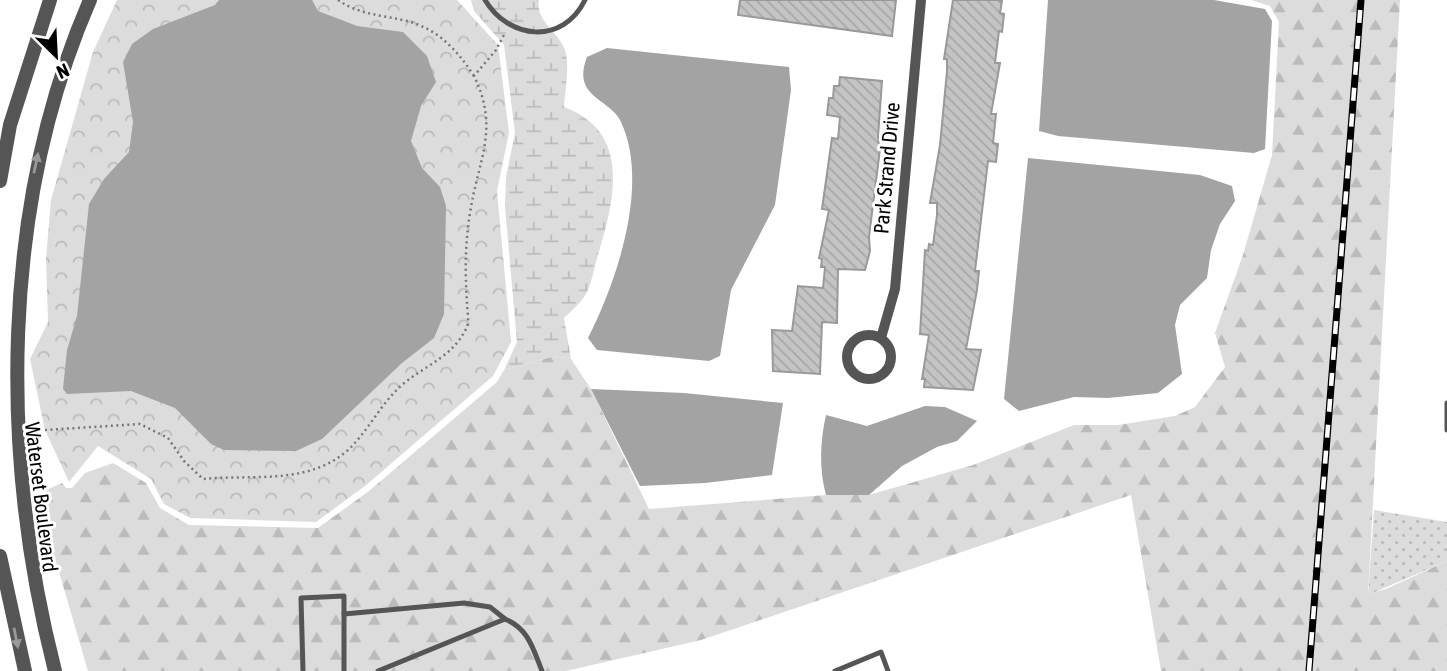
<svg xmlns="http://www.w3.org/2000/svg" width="1447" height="671" viewBox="0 0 1447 671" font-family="'Asap Condensed',sans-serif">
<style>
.grass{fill:url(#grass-dots)}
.forest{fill:url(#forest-firs)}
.wetland{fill:url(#wetland-marsh)}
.park{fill:url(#park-crowns)}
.water{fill:#a3a3a3}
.building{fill:url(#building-back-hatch);stroke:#999;stroke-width:2}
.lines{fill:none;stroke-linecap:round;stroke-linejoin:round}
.path{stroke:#777;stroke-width:2.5;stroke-dasharray:2 3.5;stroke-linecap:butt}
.service{stroke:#555;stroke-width:5}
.minor{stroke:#555;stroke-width:10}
.tertiary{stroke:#555;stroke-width:14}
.rail-casing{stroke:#000;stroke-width:7}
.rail{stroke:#fff;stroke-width:4.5;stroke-dasharray:13;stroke-linecap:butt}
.oneway{fill:#999}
.labels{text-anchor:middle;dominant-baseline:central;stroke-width:6;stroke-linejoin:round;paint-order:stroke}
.street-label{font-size:21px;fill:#000;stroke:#fff}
</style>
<defs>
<pattern id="grass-dots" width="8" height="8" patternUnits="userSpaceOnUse" patternTransform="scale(1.75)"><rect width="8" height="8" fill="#dcdcdc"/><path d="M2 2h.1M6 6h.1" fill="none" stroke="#bbb" stroke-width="1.8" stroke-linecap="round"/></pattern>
<pattern id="forest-firs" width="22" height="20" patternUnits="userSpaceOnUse" patternTransform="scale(1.75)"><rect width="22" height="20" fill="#dcdcdc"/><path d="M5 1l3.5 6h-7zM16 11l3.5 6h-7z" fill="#bbb"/></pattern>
<pattern id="wetland-marsh" width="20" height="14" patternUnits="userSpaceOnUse" patternTransform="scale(1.75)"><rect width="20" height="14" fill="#dcdcdc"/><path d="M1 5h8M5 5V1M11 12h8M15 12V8" fill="none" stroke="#bbb"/></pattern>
<pattern id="park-crowns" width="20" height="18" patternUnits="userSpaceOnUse" patternTransform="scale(1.75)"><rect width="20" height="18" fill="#dcdcdc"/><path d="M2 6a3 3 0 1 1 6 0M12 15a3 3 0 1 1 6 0" fill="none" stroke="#bbb"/></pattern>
<pattern id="building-back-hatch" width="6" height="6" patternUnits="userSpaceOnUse" patternTransform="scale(1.75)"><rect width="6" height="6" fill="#c4c4c4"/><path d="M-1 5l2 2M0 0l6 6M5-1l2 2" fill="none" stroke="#a7a7a7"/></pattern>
</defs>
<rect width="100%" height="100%" fill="#fff"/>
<path class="grass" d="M1374,510l73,12v39l-79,34z"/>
<path class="forest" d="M1251,0h149l-32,594 18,-5 61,-28v110h-286l-30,-176 -430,145 -135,31h-478l-38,-130 -20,-118 16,67 16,-7 4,5h6l13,-15 28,-10 33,20 14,25 29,17 129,3 51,-37 128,-109 7,-12 50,-14 17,3 20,30 58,120 177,-14h43l104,-30 101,-40h44l57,-9 20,-9 30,-40 -10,-34 28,-78 29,-100 7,-133 -9,-16z"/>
<path class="wetland" d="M471,0h68c-4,21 20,32 26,50 5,16 0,40 -1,57 65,24 52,87 36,141 -5,14 -7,33 -14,46 -5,9 -15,17 -22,24l7,41 -17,-3 -50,14 13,-28 -12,-135 1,-30 9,-44 -11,-88 -30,-34z"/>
<path class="park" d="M117,0h340l41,45 11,88 -12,58 14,151 -18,34 -128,110 -49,36 -126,-4 -26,-14 -13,-25 -53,-33 -29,36 -24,-52 -15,-71 18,-37 -2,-63 5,-59 42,-148z"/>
<g class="water">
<path d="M219,0h93l6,11 39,15 46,6 24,24 9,26 -15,24 -10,35 11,27 18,19 6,19 -2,108 -10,24 -32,25 -80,76 -26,12 -72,-1 -13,-6 -36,-36 -44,-17 -64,3 -4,-5 4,-39 10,-34 12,-112 15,-25 25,-27 4,-30 -10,-60 9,-18 21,-15 62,-24z"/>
<path d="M1048,0h166l51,9 7,12 -7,128 -11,4 -196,-17 -19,-5z"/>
<path d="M607,48l182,19 2,23 -16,115 -44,85 -11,66 -11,5 -112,-11 -9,-12c29,-57 62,-154 33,-216 -11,-24 -50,-24 -34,-65z"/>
<path d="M1028,158l172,17 32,11 3,15 -15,23 -9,26 -4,28 -27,27 -5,20 7,49 -24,19 -50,5 -34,-1 -55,14 -15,-12z"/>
<path d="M591,389l93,4 99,10 -11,72 -67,8 -65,3z"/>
<path d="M925,406l20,1 32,14 -20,20 -20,6 -35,19 -33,29h-43c-7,-26 -6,-54 0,-80l41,11z"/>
</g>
<g class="building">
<path d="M740,0h156l-4,36 -154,-21z"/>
<path d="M953,0h44l5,1 -2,12 4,1 -2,18 -3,-1 -4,32h5l-9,51h5l-3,29 5,1 -2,18 -8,-1 -13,110h4l-2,19 -11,59 15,1 -8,40 -49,-3 1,-8h-3l7,-44 -9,-1 5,-84 3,1 1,-7 4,1 4,-30v-12h-7l10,-58 7,-74v-12h-3z"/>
<path d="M840,77l42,4 -4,56 2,12 -11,88 1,14 -5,19 -27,-1 -1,54 -15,-1 -2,52 -47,-3 -1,-41 20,1 6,-45 25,2 2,-21h-4l1,-8 -3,-1 10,-48 -7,-1 10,-71 6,1 2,-22 -13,-2 2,-17h4l1,-12h5z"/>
</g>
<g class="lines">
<g class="path">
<path d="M338,0c22,15 44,15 69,21 31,8 50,29 67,55"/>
<path d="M45,430l95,-6 28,14 16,23 19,18c49,-5 106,7 146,-30 20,-19 32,-46 54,-65 23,-19 49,-27 63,-55 4,-7 1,-18 1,-26 -2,-31 -2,-59 3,-90 8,-53 30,-84 4,-137l22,-26 9,-17"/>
</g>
<g class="service">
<path d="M485,0c24,40 78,45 100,0"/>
<path d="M1447,403v27"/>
<path d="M344,614l120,-11 26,4 15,12"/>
<path d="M303,671l-2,-73 43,-2v75"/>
<path d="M378,671l127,-52c24,10 28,30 37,52"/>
<path d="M835,671l46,-19 7,19"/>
</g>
<g class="minor">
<circle cx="869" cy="357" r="22"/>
<path d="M881,338l14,-49 26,-289"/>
</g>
<g class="tertiary">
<path d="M0,181l10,-56 40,-125"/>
<path d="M0,556l25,115"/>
<path d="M55,671c-55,-215 -55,-464 35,-671"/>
</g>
<defs>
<path id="rail" d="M1309,671l52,-671"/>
</defs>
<use href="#rail" class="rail-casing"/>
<use href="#rail" class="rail"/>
</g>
<defs><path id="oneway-solid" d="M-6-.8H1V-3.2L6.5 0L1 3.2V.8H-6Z" transform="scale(1.75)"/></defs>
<g class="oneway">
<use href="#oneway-solid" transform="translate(36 163) rotate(-78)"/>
<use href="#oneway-solid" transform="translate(16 638) rotate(79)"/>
</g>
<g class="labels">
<g class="street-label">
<text transform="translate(886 168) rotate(-85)">Park Strand Drive</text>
<text transform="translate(42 497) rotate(83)">Waterset Boulevard</text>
</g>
</g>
<g transform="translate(56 56) rotate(156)" stroke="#ffffff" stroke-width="5" paint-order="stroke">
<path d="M0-5L12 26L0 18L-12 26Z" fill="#000000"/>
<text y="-10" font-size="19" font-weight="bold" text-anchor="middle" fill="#000000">N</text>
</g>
</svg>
